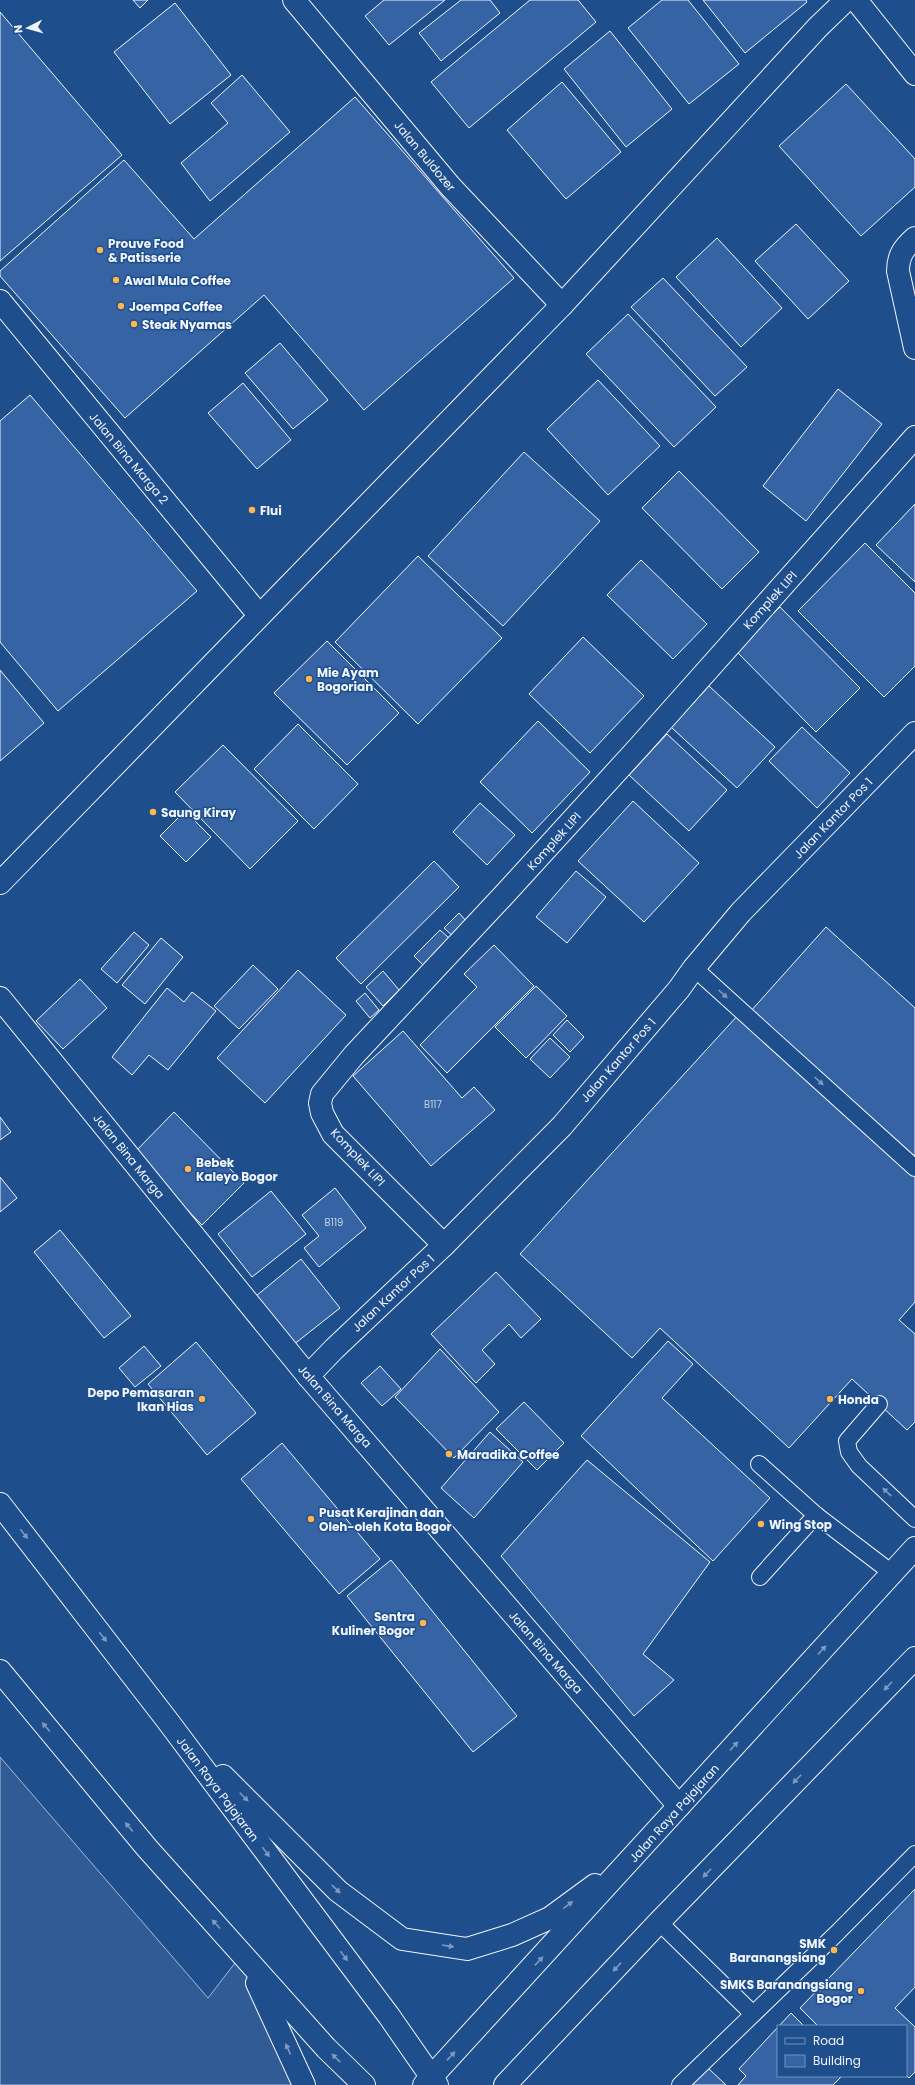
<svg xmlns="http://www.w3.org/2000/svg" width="915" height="2085" viewBox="0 0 915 2085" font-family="Poppins,sans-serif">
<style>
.built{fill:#305b95;stroke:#a8bbd7}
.building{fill:#3563a3;stroke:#f2f6ff}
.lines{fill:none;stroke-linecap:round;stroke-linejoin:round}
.service-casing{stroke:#f2f6ff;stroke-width:18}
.minor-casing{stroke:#f2f6ff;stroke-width:24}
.tertiary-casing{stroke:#f2f6ff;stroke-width:24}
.trunk-casing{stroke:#f2f6ff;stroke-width:24}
.service{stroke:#1f4e8c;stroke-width:16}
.minor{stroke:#1f4e8c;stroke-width:22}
.tertiary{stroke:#1f4e8c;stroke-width:22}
.trunk{stroke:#1f4e8c;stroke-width:22}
.oneway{fill:#7e9ac0}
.poi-dot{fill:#ffb74d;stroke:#1f4e8c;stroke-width:1.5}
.labels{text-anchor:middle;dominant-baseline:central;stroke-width:3;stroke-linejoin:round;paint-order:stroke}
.number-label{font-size:10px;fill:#c3d1e8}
.street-label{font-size:12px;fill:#f2f6ff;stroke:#1f4e8c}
.poi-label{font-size:12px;font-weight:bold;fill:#f2f6ff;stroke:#1f4e8c;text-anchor:start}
</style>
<rect width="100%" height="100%" fill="#1f4e8c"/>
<path class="built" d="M0,1757l208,241 34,-44 62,131h-304z"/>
<g class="building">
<path d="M133,0h15l-8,8z"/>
<path d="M384,0h61l-56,45 -24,-29z"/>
<path d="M461,0h29l10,13 -59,48 -22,-28z"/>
<path d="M530,0h48l18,22 -127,106 -38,-46z"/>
<path d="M662,0h26l51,64 -50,40 -61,-76z"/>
<path d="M703,0h103l1,2 -62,51z"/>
<path d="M175,3l56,72 -61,49 -56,-72z"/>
<path d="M0,12l122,143 -122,106z"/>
<path d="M610,31l62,78 -46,38 -62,-78z"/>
<path d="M242,75l48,57 -80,69 -29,-38 47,-40 -17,-20z"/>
<path d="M562,82l59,70 -55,47 -59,-69z"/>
<path d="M846,84l69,75v28l-54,49 -82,-90z"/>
<path d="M355,97l159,181 -150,132 -100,-115 -139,123 -125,-142v-5l124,-111 70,79z"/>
<path d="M796,224l53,57 -41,38 -53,-58z"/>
<path d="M717,238l65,70 -41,39 -65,-70z"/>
<path d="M663,278l84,89 -32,29 -84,-89z"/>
<path d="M628,314l88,93 -42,40 -88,-93z"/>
<path d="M280,343l48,57 -35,29 -48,-56z"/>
<path d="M598,380l62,66 -52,49 -61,-66z"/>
<path d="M243,383l48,57 -34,29 -49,-56z"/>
<path d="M838,389l44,35 -76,97 -43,-35z"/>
<path d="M30,395l167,196 -139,120 -58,-69v-221z"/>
<path d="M524,452l76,69 -97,105 -75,-70z"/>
<path d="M679,471l80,81 -37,37 -80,-81z"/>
<path d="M915,504v78l-39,-37z"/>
<path d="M865,543l50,50v73l-31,31 -86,-86z"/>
<path d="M418,556l84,82 -84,86 -83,-82z"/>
<path d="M641,560l66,64 -34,35 -66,-64z"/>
<path d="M780,607l80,81 -44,44 -80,-81z"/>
<path d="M583,637l61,59 -54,57 -61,-59z"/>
<path d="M327,641l72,72 -52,52 -73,-72z"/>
<path d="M0,670l44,53 -44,38z"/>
<path d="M709,686l66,61 -38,41 -66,-61z"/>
<path d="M538,721l52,51 -58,61 -52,-51z"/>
<path d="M298,724l60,60 -44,45 -60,-60z"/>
<path d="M802,727l48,46 -33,35 -48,-47z"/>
<path d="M667,734l60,56 -38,41 -60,-56z"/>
<path d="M223,745l75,76 -48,48 -75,-77z"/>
<path d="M633,801l66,62 -55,59 -66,-61z"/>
<path d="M480,803l35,32 -28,30 -34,-33z"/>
<path d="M185,811l26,26 -25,25 -26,-26z"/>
<path d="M434,861l25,26 -98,97 -25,-26z"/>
<path d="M576,871l30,26 -39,46 -31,-26z"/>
<path d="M459,913l9,10 -14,14 -10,-9z"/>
<path d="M826,927l89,81v153l-165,-149z"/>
<path d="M440,930l10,9 -26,27 -10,-10z"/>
<path d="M134,932l15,13 -32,38 -16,-14z"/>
<path d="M161,938l22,19 -38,47 -23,-19z"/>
<path d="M494,945l40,41 -87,87 -27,-28 57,-58 -13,-13z"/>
<path d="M253,965l25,24 -39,40 -25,-23z"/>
<path d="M298,970l48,45 -81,88 -48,-45z"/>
<path d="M383,971l16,19 -16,16 -17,-19z"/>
<path d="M80,979l27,29 -44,41 -27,-28z"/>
<path d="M536,986l31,30 -41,42 -31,-31z"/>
<path d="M167,988l17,14 8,-10 24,19 -48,59 -19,-15 -17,20 -20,-18z"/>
<path d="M365,993l14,17 -9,8 -14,-17z"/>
<path d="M739,1014l176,163v125l-16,18 16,14v88l-8,8 -55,-51 -63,69 -129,-120 -28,30 -112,-104z"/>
<path d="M567,1020l17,17 -14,15 -17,-17z"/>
<path d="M403,1031l59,67 12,-11 21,23 -64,56 -78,-90z"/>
<path d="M550,1038l20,19 -20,21 -20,-19z"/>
<path d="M174,1112l70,71 -42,42 -69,-71z"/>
<path d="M0,1117l11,15 -11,8z"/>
<path d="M0,1177l17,21 -17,14z"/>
<path d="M335,1188l31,40 -47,39 -15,-19 15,-12 -17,-21z"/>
<path d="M271,1191l35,43 -54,43 -34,-43z"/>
<path d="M60,1230l71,86 -27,22 -70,-86z"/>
<path d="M301,1259l39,49 -52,41 -38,-48z"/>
<path d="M496,1272l45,47 -20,19 -12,-14 -27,26 13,14 -19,19 -45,-49z"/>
<path d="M668,1341l25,23 -31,34 108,100 -57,63 -132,-125z"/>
<path d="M196,1342l60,71 -49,42 -59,-71z"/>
<path d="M144,1346l17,20 -26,21 -16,-19z"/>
<path d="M440,1349l59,63 -45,46 -59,-61z"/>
<path d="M380,1366l21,23 -19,17 -21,-23z"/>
<path d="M524,1402l40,41 -27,27 -41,-41z"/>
<path d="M490,1432l33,30 -49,56 -33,-30z"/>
<path d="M282,1443l98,116 -41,35 -98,-115z"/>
<path d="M587,1460l123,102 -67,92 31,26 -40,36 -133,-160z"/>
<path d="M391,1560l126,156 -44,36 -126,-156z"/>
<path d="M915,1889v98l-20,21 20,19v45l-6,6 -3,-3v-49h-88l-18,-18z"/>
<path d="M791,2013l13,13h-25z"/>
<path d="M778,2027v49h64l-9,9h-95l8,-9 -7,-7z"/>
<path d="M708,2068l18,17h-34z"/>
</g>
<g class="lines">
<defs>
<g id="service">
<path d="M694,968l221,200"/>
<path d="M879,1404l-32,37 2,11 10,14 56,53"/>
<path d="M759,1464l57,51 76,58"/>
<path d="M760,1577l56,-62"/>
<path d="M659,1922l94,92"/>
<path d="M680,2085l156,-151 79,-80"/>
</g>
<g id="minor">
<path d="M294,0l156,186 112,119"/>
<path d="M856,0l59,74"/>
<path d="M915,238c-11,10 -17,17 -17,33l17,77"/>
<path d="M0,301l259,314"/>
<path d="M0,883l562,-578 256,-278 28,-27"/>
<path d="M444,1245l-111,-111 -11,-21 -2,-10 2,-9 32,-39 149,-159 136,-149 276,-310"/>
<path d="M308,1376l26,-27 110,-104 118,-119 117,-137 15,-21 47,-56 174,-179"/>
</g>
<path id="tertiary" d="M0,998l308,378 371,430"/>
<g id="trunk">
<path d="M0,1504l167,216 222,296 48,69"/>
<path d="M0,1671l147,177 179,200 38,37"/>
<path d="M223,1776l115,115 64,48 65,10 45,-14 38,-17 45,-33"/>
<path d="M257,1983l47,102"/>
<path d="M424,2085l491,-537"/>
<path d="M505,2085l154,-163 256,-264"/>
</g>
</defs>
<use href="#service" class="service-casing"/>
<use href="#minor" class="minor-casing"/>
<use href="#tertiary" class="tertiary-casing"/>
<use href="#trunk" class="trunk-casing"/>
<use href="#service" class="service"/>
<use href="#minor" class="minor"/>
<use href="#tertiary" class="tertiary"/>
<use href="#trunk" class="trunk"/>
</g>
<defs><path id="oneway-solid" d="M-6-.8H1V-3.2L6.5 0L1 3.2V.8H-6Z"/></defs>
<g class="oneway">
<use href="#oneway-solid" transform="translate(723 994) rotate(42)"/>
<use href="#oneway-solid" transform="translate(819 1081) rotate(42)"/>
<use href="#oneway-solid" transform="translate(887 1492) rotate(-137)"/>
<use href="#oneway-solid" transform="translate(24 1534) rotate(52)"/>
<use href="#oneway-solid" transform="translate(103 1637) rotate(52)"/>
<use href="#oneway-solid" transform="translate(822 1650) rotate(-48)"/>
<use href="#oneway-solid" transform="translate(888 1686) rotate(134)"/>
<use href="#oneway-solid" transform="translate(46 1727) rotate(-130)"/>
<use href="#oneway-solid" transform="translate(734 1746) rotate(-48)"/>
<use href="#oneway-solid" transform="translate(797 1779) rotate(134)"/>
<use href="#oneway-solid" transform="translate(244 1797) rotate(45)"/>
<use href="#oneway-solid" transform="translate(129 1827) rotate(-130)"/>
<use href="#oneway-solid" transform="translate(266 1852) rotate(53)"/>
<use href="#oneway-solid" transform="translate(707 1873) rotate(134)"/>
<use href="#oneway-solid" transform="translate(336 1889) rotate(43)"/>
<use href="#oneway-solid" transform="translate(568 1905) rotate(-37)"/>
<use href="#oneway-solid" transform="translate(216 1924) rotate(-132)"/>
<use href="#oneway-solid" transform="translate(448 1946) rotate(9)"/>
<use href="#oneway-solid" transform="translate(344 1956) rotate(53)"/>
<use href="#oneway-solid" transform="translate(539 1961) rotate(-47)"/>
<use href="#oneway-solid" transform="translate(617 1967) rotate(133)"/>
<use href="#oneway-solid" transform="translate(288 2049) rotate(-114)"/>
<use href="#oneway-solid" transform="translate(451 2056) rotate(-47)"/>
<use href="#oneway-solid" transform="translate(336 2058) rotate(-136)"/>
</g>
<g class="poi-dot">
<circle cx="100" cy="250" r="4"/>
<circle cx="116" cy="280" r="4"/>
<circle cx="121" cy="306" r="4"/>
<circle cx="134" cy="324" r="4"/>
<circle cx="252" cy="510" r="4"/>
<circle cx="309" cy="679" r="4"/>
<circle cx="153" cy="812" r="4"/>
<circle cx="188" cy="1169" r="4"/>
<circle cx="202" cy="1399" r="4"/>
<circle cx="830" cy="1399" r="4"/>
<circle cx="449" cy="1454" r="4"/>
<circle cx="311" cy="1519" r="4"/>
<circle cx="761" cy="1524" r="4"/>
<circle cx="423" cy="1623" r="4"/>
<circle cx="834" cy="1950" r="4"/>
<circle cx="861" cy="1991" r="4"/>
</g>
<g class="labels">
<g class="number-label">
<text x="433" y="1104">B117</text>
<text x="334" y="1222">B119</text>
</g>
<g class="street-label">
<text transform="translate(425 156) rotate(50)">Jalan Buldozer</text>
<text transform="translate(129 458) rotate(50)">Jalan Bina Marga 2</text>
<text transform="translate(770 600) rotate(-48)">Komplek LIPI</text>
<text transform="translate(833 818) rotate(-46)">Jalan Kantor Pos 1</text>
<text transform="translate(554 841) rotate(-48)">Komplek LIPI</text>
<text transform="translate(618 1060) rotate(-49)">Jalan Kantor Pos 1</text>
<text transform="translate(129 1156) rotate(51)">Jalan Bina Marga</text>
<text transform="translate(358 1157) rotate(47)">Komplek LIPI</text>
<text transform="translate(393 1293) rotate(-43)">Jalan Kantor Pos 1</text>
<text transform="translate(335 1406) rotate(49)">Jalan Bina Marga</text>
<text transform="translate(546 1652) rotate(49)">Jalan Bina Marga</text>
<text transform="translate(218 1789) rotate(53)">Jalan Raya Pajajaran</text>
<text transform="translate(674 1813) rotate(-48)">Jalan Raya Pajajaran</text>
</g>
<g class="poi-label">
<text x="108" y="243">Prouve Food<tspan x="108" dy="14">&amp; Patisserie</tspan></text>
<text x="124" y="280">Awal Mula Coffee</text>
<text x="129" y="306">Joempa Coffee</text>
<text x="142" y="324">Steak Nyamas</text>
<text x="260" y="510">Flui</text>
<text x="317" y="672">Mie Ayam<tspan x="317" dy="14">Bogorian</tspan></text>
<text x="161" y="812">Saung Kiray</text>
<text x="196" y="1162">Bebek<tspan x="196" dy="14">Kaleyo Bogor</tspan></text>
<text x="194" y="1392" text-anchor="end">Depo Pemasaran<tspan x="194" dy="14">Ikan Hias</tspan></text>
<text x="838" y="1399">Honda</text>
<text x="457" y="1454">Maradika Coffee</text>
<text x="319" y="1512">Pusat Kerajinan dan<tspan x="319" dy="14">Oleh-oleh Kota Bogor</tspan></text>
<text x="769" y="1524">Wing Stop</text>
<text x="415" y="1616" text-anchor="end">Sentra<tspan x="415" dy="14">Kuliner Bogor</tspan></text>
<text x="826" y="1943" text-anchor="end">SMK<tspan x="826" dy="14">Baranangsiang</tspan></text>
<text x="853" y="1984" text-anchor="end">SMKS Baranangsiang<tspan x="853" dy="14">Bogor</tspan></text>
</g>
</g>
<rect x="777" y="2025" width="130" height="52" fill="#1f4e8c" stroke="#7391ba"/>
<rect x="785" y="2038" width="20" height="6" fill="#1f4e8c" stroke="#7391ba"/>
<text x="813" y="2045" font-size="12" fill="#f2f6ff">Road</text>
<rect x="785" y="2055" width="20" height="12" fill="#3563a3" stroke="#7391ba"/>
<text x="813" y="2065" font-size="12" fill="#f2f6ff">Building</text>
<g transform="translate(28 28) rotate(264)" stroke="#1f4e8c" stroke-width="3" paint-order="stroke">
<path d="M0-3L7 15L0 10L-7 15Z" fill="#f2f6ff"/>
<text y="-6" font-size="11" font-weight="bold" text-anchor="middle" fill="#f2f6ff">N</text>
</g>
</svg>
